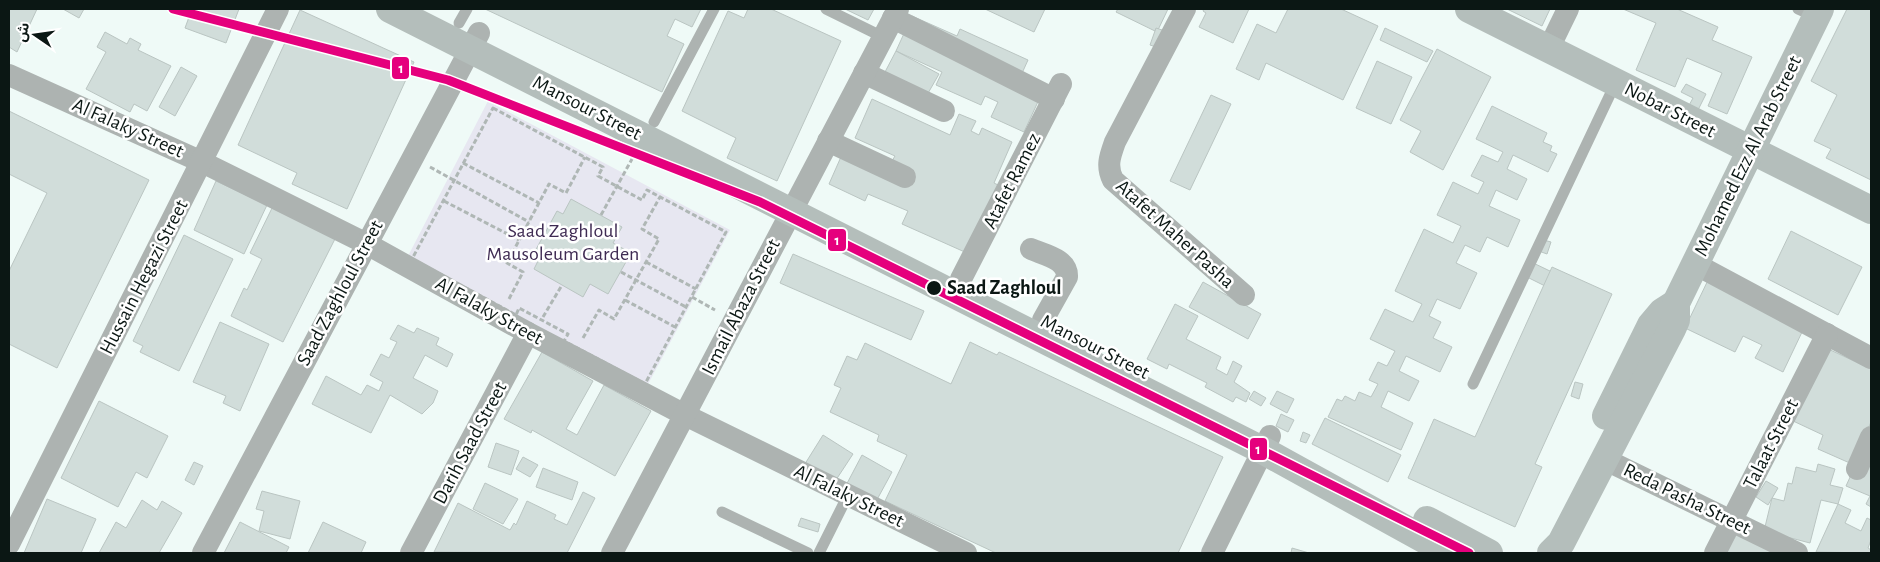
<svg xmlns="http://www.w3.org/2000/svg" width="1880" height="562" viewBox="0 0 1880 562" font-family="'Alegreya Sans','Noto Sans Arabic',sans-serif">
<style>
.green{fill:#e7e7f1}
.building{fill:#d1ddda;stroke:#bac5c2}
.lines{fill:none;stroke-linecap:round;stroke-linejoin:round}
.path{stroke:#afb7b5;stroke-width:3;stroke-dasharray:5 2.5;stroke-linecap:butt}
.lane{stroke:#adb3b1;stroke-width:11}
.street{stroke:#adb3b1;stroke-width:22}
.secondary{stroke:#b4bebb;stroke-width:28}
.metro-1-casing{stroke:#fff;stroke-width:12}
.metro-1{stroke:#e5007d;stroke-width:9}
.stop-dot{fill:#0b1714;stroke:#fff;stroke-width:2}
.labels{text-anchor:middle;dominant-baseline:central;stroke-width:5;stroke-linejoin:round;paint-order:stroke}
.street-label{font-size:20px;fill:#0b1714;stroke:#fff}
.park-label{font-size:20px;fill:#3f2b53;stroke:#fff}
.stop-label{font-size:20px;font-weight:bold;fill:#0b1714;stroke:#fff;text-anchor:start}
.line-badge{stroke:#fff;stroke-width:2}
.badge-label{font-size:14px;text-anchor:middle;font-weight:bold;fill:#fff}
</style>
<rect width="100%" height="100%" fill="#effaf7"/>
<path class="green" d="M488,101l242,129 -84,158 -240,-128z"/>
<g class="building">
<path d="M9,9h28l-20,43 -8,-5z"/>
<path d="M63,9h21l-5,9z"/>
<path d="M192,9h47l-13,34 -41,-15z"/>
<path d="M485,9h216l-9,18 -17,-8 -8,17 17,8 -22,48z"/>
<path d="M748,9h23l70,32 -64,140 -50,-23 9,-20 -54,-27 46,-100 16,7z"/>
<path d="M845,9h29l-6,11z"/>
<path d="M985,9h60l-11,23z"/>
<path d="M1118,9h50l-11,23 -41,-20z"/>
<path d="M1204,9h45l-16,34 -34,-16 7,-14 -3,-2z"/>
<path d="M1288,9h53l37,17 -35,74 -77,-37 -7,17 -23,-11 21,-45 19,9z"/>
<path d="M1507,9h43l-8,17z"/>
<path d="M1623,9h54l41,18 -6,13 40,17 -25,57 -19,-8 14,-33 -35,-15 -12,29 -39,-17 20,-47z"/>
<path d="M1847,9h24v171l-45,-22 5,-9 -17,-8 23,-46 -26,-14z"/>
<path d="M300,10l114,52 -67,147 -55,-25 5,-11 -59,-28z"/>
<path d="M912,16l45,20 3,-7 68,31 -10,22 24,11 -18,39 -33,-15 7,-15 -13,-6 -4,9 -45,-20 6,-13 -46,-21z"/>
<path d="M1156,28l12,4 -6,17 -12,-4z"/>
<path d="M1385,28l48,23 -6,11 -47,-22z"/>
<path d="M105,32l22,12 3,-6 11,6 -3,6 33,16 -24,45 -13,-7 -4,8 -44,-23 20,-37 -9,-5z"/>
<path d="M1437,49l54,28 -48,93 -33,-18 11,-21 -21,-11z"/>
<path d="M896,51l43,23 -12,21 -42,-23z"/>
<path d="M1377,61l35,16 -21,47 -35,-16z"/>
<path d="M181,67l16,9 -22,40 -16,-9z"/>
<path d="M1686,84l20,10 -10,20 -9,-5 6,-11 -12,-6z"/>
<path d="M1211,95l20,9 -41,86 -20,-9z"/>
<path d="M872,99l78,36 9,-21 17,7 -5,10 8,4 3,-7 30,14 -18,41 4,2 -31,68 -65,-29 6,-13 -40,-17 -3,7 -36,-17 19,-43 44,20 3,-5 -40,-18z"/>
<path d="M1492,106l55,27 -4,9 9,4 -2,5 7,3 -9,18 -35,-17 -6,14 20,10 -10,21 -21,-10 -7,16 31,14 -12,27 -21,-10 -7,15 -15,-7 -9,18 21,10 -17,36 -23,-10 -8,17 12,6 -8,16 19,9 -12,25 -34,-16 -7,15 20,10 -10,20 -21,-10 -7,16 32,16 -12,27 -73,-33 9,-18 5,2 3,-5 10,5 4,-9 12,5 7,-13 -9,-4 9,-18 9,4 8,-15 -25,-12 15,-30 28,13 9,-18 -27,-13 29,-62 29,14 8,-17 -24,-11 16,-33 25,12 6,-12 -13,-6 11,-21 16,7 5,-10 -27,-13z"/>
<path d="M9,111l140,69 -92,188 -48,-24v-73l38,-78 -38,-19z"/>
<path d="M216,181l51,24 -23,49 -50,-24z"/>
<path d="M571,199l51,28 -9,16 18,10 -23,41 -18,-10 -7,13 -49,-28 6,-12 -6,-4 23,-42 6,3z"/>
<path d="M275,202l63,31 -55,109 -52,-26 13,-28 3,2 15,-31 -12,-6z"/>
<path d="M1791,231l71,36 -24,48 -70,-36z"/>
<path d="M184,235l49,24 -54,112 -39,-19 3,-6 -10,-5z"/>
<path d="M1540,239l11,3 -4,12 -11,-4z"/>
<path d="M793,254l131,57 -13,29 -131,-57z"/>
<path d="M1527,260l25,12 -7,14 -24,-12z"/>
<path d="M1552,267l60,27 -77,170 7,3 -27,60 -107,-49 26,-59 41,18z"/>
<path d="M1710,276l93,54 -20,42 -28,-14 7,-13 -19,-9 -8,16 -50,-24z"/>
<path d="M1203,282l58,32 -13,25 -59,-32z"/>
<path d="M1175,304l23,12 -12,23 35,18 -5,12 11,6 6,-14 9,5 -8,16 16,11 -4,9 -10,-5 -3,5 -28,-15 2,-4 -38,-19 -2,5 -20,-10z"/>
<path d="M220,322l49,22 -29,67 -17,-8 3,-7 -33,-14z"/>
<path d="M398,325l16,8 3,-5 22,10 -3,7 17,9 -6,13 -22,-12 -12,23 25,13 -5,12 -11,11 -32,-19 -19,38 -59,-29 14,-28 35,19 6,-10 12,6 4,-9 -13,-7 11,-21 8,4 8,-16 -7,-3z"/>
<path d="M970,342l27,13 2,-3 224,105 -45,96h-182l-111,-52 22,-46 -30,-14 2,-6 -49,-23 11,-24 -7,-3 13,-29 10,4 8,-17 86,41z"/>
<path d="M1824,347l47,22v53l-19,42 -34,-15 5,-14 -32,-15z"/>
<path d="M542,352l51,29 -27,48 11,6 27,-50 47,26 -36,65 -83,-46 -1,3 -27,-14z"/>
<path d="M1575,382l8,2 -4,15 -8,-3z"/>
<path d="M1254,391l12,7 -5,8 -12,-7z"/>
<path d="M1277,391l17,8 -7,14 -17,-9z"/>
<path d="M99,401l69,35 -21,42 -11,-6 -18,35 -57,-29z"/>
<path d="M1281,414l13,6 -6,12 -12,-6z"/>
<path d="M1325,418l76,37 -13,27 -76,-38z"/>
<path d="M1303,432l7,3 -4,8 -6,-2z"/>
<path d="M823,435l30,19 -21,32 -29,-19z"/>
<path d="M496,443l23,8 -8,24 -23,-8z"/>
<path d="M862,455l30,17 -19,35 -30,-16z"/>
<path d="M1871,456v51l-5,-3 4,-8 -24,-10 5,-11z"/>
<path d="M523,457l15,8 -8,12 -14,-8z"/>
<path d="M194,462l9,4 -9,19 -9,-5z"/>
<path d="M1818,464l17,5 -5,16 13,3 -5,16 -17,-4 -11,43 -46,-12 8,-33 12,3 4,-18 4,1 4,-17 20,5z"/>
<path d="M543,468l35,14 -6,18 -36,-13z"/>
<path d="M1766,481l12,7 -10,17 -12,-8z"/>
<path d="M485,483l33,16 -15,25 -30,-15z"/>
<path d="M262,491l38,10 -10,38 -31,-8 5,-20 -8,-2z"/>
<path d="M583,492l12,6 -28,55 -133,-1 24,-49 52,27 4,-7 2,2 11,-24 29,14 -2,4 13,6z"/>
<path d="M47,499l49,20 -15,34h-57z"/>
<path d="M142,500l15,10 5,-9 20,12 -23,40h-60l17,-31 10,6z"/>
<path d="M1838,504l13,6 -6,13 16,8 6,-13 4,2v20l-3,8 3,2v3l-55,-1z"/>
<path d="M801,518l19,6 -2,8 -20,-6z"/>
<path d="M240,522l49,25 -3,6h-62z"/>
<path d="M323,522l43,20 -5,11h-53z"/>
<path d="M1734,528l59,25h-70z"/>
<path d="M1292,548l17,5h-18z"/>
</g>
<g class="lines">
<g class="path">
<path d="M493,108l110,59 -5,9 44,24 5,-10 79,42 -81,152 -81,-43 4,-7 -49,-26 -3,7 -104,-56z"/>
<path d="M463,163l76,40"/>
<path d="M430,167l99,55"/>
<path d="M444,201l75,39"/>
<path d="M601,215l31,-56"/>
<path d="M646,262l50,27"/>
<path d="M621,272l65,35"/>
<path d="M692,297l23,13"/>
<path d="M509,299l14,-27 -16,-9 42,-79 17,9 19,-36"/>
<path d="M625,300l50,27"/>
<path d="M543,317l19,-32"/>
<path d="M583,338l16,-28 15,9 45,-80 -17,-10 18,-32"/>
</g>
<g class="lane">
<path d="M826,9l57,28"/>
<path d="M1798,9l18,8"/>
<path d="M459,23l8,-14"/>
<path d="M654,122l60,-113"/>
<path d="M1473,384l143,-302"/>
<path d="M722,512l86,41"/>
<path d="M819,553l29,-58"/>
</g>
<g class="street">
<path d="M1185,9l-70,133c-5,14 -9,24 -2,38l131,115"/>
<path d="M893,18l161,81"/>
<path d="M1549,48l19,-39"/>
<path d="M864,73l80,38"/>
<path d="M9,75l193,87 163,81 163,90 157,82 281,138"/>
<path d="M828,141l77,36"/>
<path d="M1031,249c14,6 37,10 36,28l-24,43"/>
<path d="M1695,264l176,94"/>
<path d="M961,279l100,-195"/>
<path d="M1604,459l193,94"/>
<path d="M1857,469l14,-32"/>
<path d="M9,544l269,-535"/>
<path d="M203,553l276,-520"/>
<path d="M411,553l117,-220"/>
<path d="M612,553l286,-544"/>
<path d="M1212,553l58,-117"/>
<path d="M1715,553l112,-219"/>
</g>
<g class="secondary">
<path d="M390,9l874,442 185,102"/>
<path d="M1469,9l402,201"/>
<path d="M1606,416l45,-91 11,-13 14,-9"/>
<path d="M1427,520l62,33"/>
<path d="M1551,553l10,-10 111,-214 4,-9v-17l144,-294"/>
</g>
<defs>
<path id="metro-1" d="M173,9l275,71 312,122 709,351"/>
</defs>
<use href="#metro-1" class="metro-1-casing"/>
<use href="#metro-1" class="metro-1"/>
</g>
<circle class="stop-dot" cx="934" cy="288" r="8"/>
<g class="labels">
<g class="street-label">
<text transform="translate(587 108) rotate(27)">Mansour Street</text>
<text transform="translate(1670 110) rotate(27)">Nobar Street</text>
<text transform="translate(128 128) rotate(24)">Al Falaky Street</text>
<text transform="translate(1748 156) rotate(-64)">Mohamed Ezz Al Arab Street</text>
<text transform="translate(1012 181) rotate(-63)">Atafet Ramez</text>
<text transform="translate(1175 234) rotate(42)">Atafet Maher Pasha</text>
<text transform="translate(144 277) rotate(-63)">Hussain Hegazi Street</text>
<text transform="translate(340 293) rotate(-62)">Saad Zaghloul Street</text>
<text transform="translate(741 307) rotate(-63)">Ismail Abaza Street</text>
<text transform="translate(489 311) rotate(29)">Al Falaky Street</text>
<text transform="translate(1095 347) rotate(27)">Mansour Street</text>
<text transform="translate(470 443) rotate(-62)">Darih Saad Street</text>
<text transform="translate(1771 444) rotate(-63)">Talaat Street</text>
<text transform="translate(849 496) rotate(26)">Al Falaky Street</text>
<text transform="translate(1687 499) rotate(26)">Reda Pasha Street</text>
</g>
<g class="park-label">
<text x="563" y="231">Saad Zaghloul<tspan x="563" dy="23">Mausoleum Garden</tspan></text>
</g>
<g class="stop-label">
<text x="947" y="288">Saad Zaghloul</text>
</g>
</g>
<g class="line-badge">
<rect x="391" y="56" width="19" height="24" rx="5" fill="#e5007d"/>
<rect x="827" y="228" width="20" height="24" rx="5" fill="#e5007d"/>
<rect x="1249" y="437" width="19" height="24" rx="5" fill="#e5007d"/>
</g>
<g class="badge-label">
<text x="401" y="73">1</text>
<text x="837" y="245">1</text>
<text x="1258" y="454">1</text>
</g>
<rect width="1880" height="562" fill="none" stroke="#0b1714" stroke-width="20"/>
<g transform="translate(35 35) rotate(283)" stroke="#ffffff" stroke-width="4" paint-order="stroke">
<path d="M0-4L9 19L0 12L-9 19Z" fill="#0b1714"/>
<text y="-8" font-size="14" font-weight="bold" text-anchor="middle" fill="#0b1714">ش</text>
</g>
</svg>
